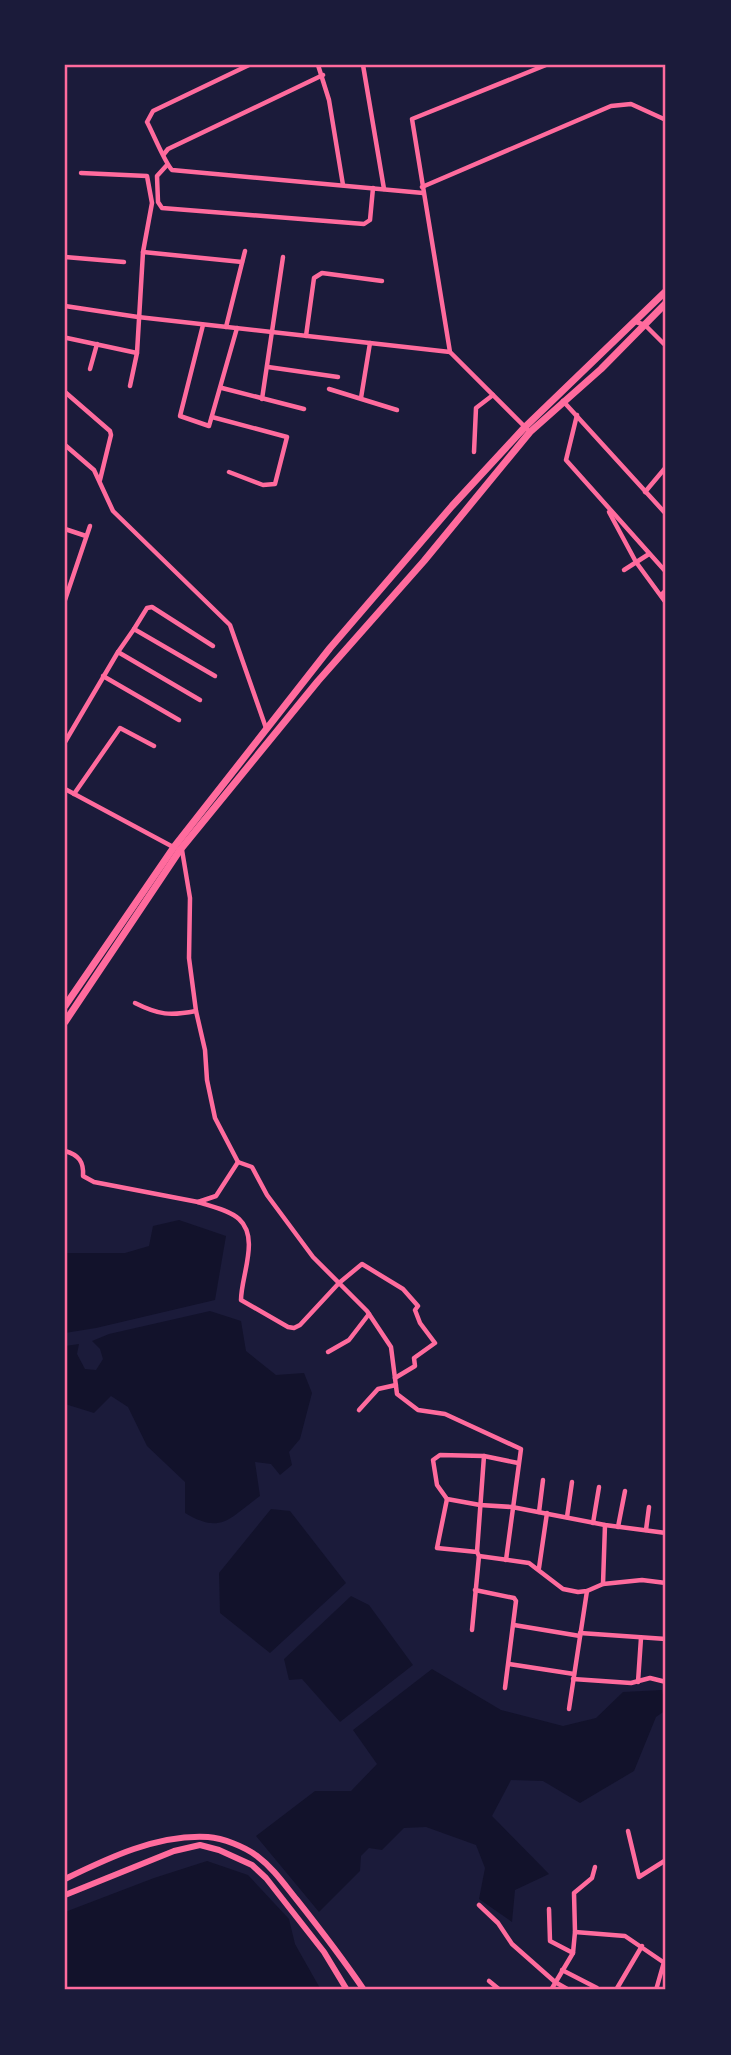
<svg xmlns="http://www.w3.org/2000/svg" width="731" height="2055" viewBox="0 0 731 2055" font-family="Ubuntu,sans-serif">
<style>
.water{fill:#12122b}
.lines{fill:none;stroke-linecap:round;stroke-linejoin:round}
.minor{stroke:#ff6b9d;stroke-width:4.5}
.secondary{stroke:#ff6b9d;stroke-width:6}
.primary{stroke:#ff6b9d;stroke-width:7}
.neatline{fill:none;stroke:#ff6b9d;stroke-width:2.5}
</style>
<rect width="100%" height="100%" fill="#1b1b3a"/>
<g class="water">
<path d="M179,1220l47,16 -11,64 -119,28 -31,5v-80h60l24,-7 4,-20z"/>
<path d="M210,1311l31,10 5,30 30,24 28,-2 8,20 -12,46 -11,13 3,13 -12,10 -9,-11 -16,-2 5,34c-31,22 -38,39 -75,17v-31l-38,-36 -19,-39 -17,-11 -17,17 -29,-9v-58l14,-2 -2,10 8,15 11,1 7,-11 -3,-10 -8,-8 17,-7z"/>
<path d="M271,1509l19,2 56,72 -76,70 -50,-40 -1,-40z"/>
<path d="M351,1596l18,9 44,60 -73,57 -38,-43 -13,1 -5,-21z"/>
<path d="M432,1669l69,41 62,16 33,-8 27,-26 39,-2 4,20 -10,7 -22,54 -54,32 -37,-22 -32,-1 -19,36 57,58 -34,16 -3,32 -33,-23 6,-31 -9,-23 -50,-18 -22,1 -22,22 -13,-2 -8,8 -1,15 -41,41 -63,-76 59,-45h36l26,-27 -24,-34z"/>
<path d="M207,1861l41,14 41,44 6,25 26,46h-256v-78l89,-34z"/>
</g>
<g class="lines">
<g class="minor">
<path d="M249,65l-96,46 -6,11c6,11 18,41 25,48l251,23"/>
<path d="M318,65l11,35 14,85"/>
<path d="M363,65l21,124"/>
<path d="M164,154l4,-5 155,-74"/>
<path d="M167,165l-10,11 1,26 4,6 202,16 6,-4 3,-32"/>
<path d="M81,173l66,3 5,27 -9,49 -6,101 -7,33"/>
<path d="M422,187l189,-81 20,-2 35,16"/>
<path d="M143,252l99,10"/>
<path d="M65,257l59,5"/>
<path d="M65,306l73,11 312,35"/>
<path d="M636,322l9,3 21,21"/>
<path d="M203,325l-23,91 29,10 28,-98"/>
<path d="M226,327l19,-76"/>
<path d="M306,336l8,-58 8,-5 60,8"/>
<path d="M67,338l70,15"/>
<path d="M268,367l70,10"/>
<path d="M90,369l7,-25"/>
<path d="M222,388l82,21"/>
<path d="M329,389l68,21"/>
<path d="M65,392l45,39 1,4 -11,45"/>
<path d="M361,398l9,-55"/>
<path d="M262,399l21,-142"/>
<path d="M563,401l103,113"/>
<path d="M577,415l-11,45 100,112"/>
<path d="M212,417l75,20 -12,47 -12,1 -34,-13"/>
<path d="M527,429l-77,-77 -38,-233 134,-54"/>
<path d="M65,445l29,25 19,41 117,114 36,103"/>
<path d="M474,452l2,-44 17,-13"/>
<path d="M645,492l21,-25"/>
<path d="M609,512l27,50 30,41"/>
<path d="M65,529l21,7"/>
<path d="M624,570l25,-16"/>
<path d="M661,595l5,-5"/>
<path d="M65,600l25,-74"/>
<path d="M134,629l13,-21 5,-1 61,39"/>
<path d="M118,652l16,-23 81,47"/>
<path d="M103,676l76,44"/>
<path d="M65,742l53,-90 82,48"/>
<path d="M65,789l110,59"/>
<path d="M74,794l46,-66 34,18"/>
<path d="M182,850l8,48 -1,60 7,53 9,39 2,30 8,38 23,44 14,5 15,28 46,62 54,54 24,36 6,47 21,16 27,4 76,35 -15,111"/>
<path d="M135,1003c24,12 35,13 61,8"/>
<path d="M65,1151c14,4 19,11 18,25l11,6 104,20 18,-6 22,-34"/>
<path d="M198,1202c12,4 31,8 41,17 21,19 2,57 2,81l47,27 6,1 6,-3 39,-42 23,-19 41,25 15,17 -3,4 5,13 15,20 -21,15 1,8 -20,12"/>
<path d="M328,1352l21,-12 20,-26"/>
<path d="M359,1410l19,-21 18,-4"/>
<path d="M518,1463l-34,-7 -44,-1 -7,5 4,25 10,14 33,6 32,2 93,18 61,8"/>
<path d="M447,1499l-10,49 40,4 2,4 50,7 34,26 15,3 9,-1 16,-7 39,-4 24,3"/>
<path d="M539,1512l4,-32"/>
<path d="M567,1517l5,-35"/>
<path d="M593,1523l6,-36"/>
<path d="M618,1527l7,-36"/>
<path d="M646,1530l3,-23"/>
<path d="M477,1552l7,-96"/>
<path d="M539,1568l8,-55"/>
<path d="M603,1584l2,-59"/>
<path d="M475,1590l39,8 2,3 -11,87"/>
<path d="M514,1625l66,11"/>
<path d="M472,1630l7,-74"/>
<path d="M580,1633l86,6"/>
<path d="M509,1664l65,10"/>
<path d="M573,1679l58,4 19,-5 16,4"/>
<path d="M638,1682l3,-44"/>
<path d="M569,1709l18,-118"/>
<path d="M628,1831l11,46 27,-17"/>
<path d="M479,1905l19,18 14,21 43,38 14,8"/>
<path d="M549,1909l1,32 23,12"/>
<path d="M575,1932l50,4 41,28"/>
<path d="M562,1970l35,18"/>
<path d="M489,1981l11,9"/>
<path d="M551,1990l22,-37 2,-21 -1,-39 18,-15 3,-11"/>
<path d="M616,1990l26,-44"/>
<path d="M656,1990l8,-28"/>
</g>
<g class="secondary">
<path d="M65,1879c43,-21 93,-45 143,-42 15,1 37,10 49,19 16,12 27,28 40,44 23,29 46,59 67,90"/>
<path d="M65,1895l109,-44 26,-6 19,5 33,15 14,13 58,74 23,38"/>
</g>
<g class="primary">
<path d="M65,1006l109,-159 156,-199 122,-142 73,-79 141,-136"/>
<path d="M65,1022l115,-172 138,-169 106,-120 106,-129 71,-63 65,-66"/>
</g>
</g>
<rect width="731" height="2055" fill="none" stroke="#1b1b3a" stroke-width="133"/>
<rect x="66" y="66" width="598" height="1922" class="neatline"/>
</svg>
